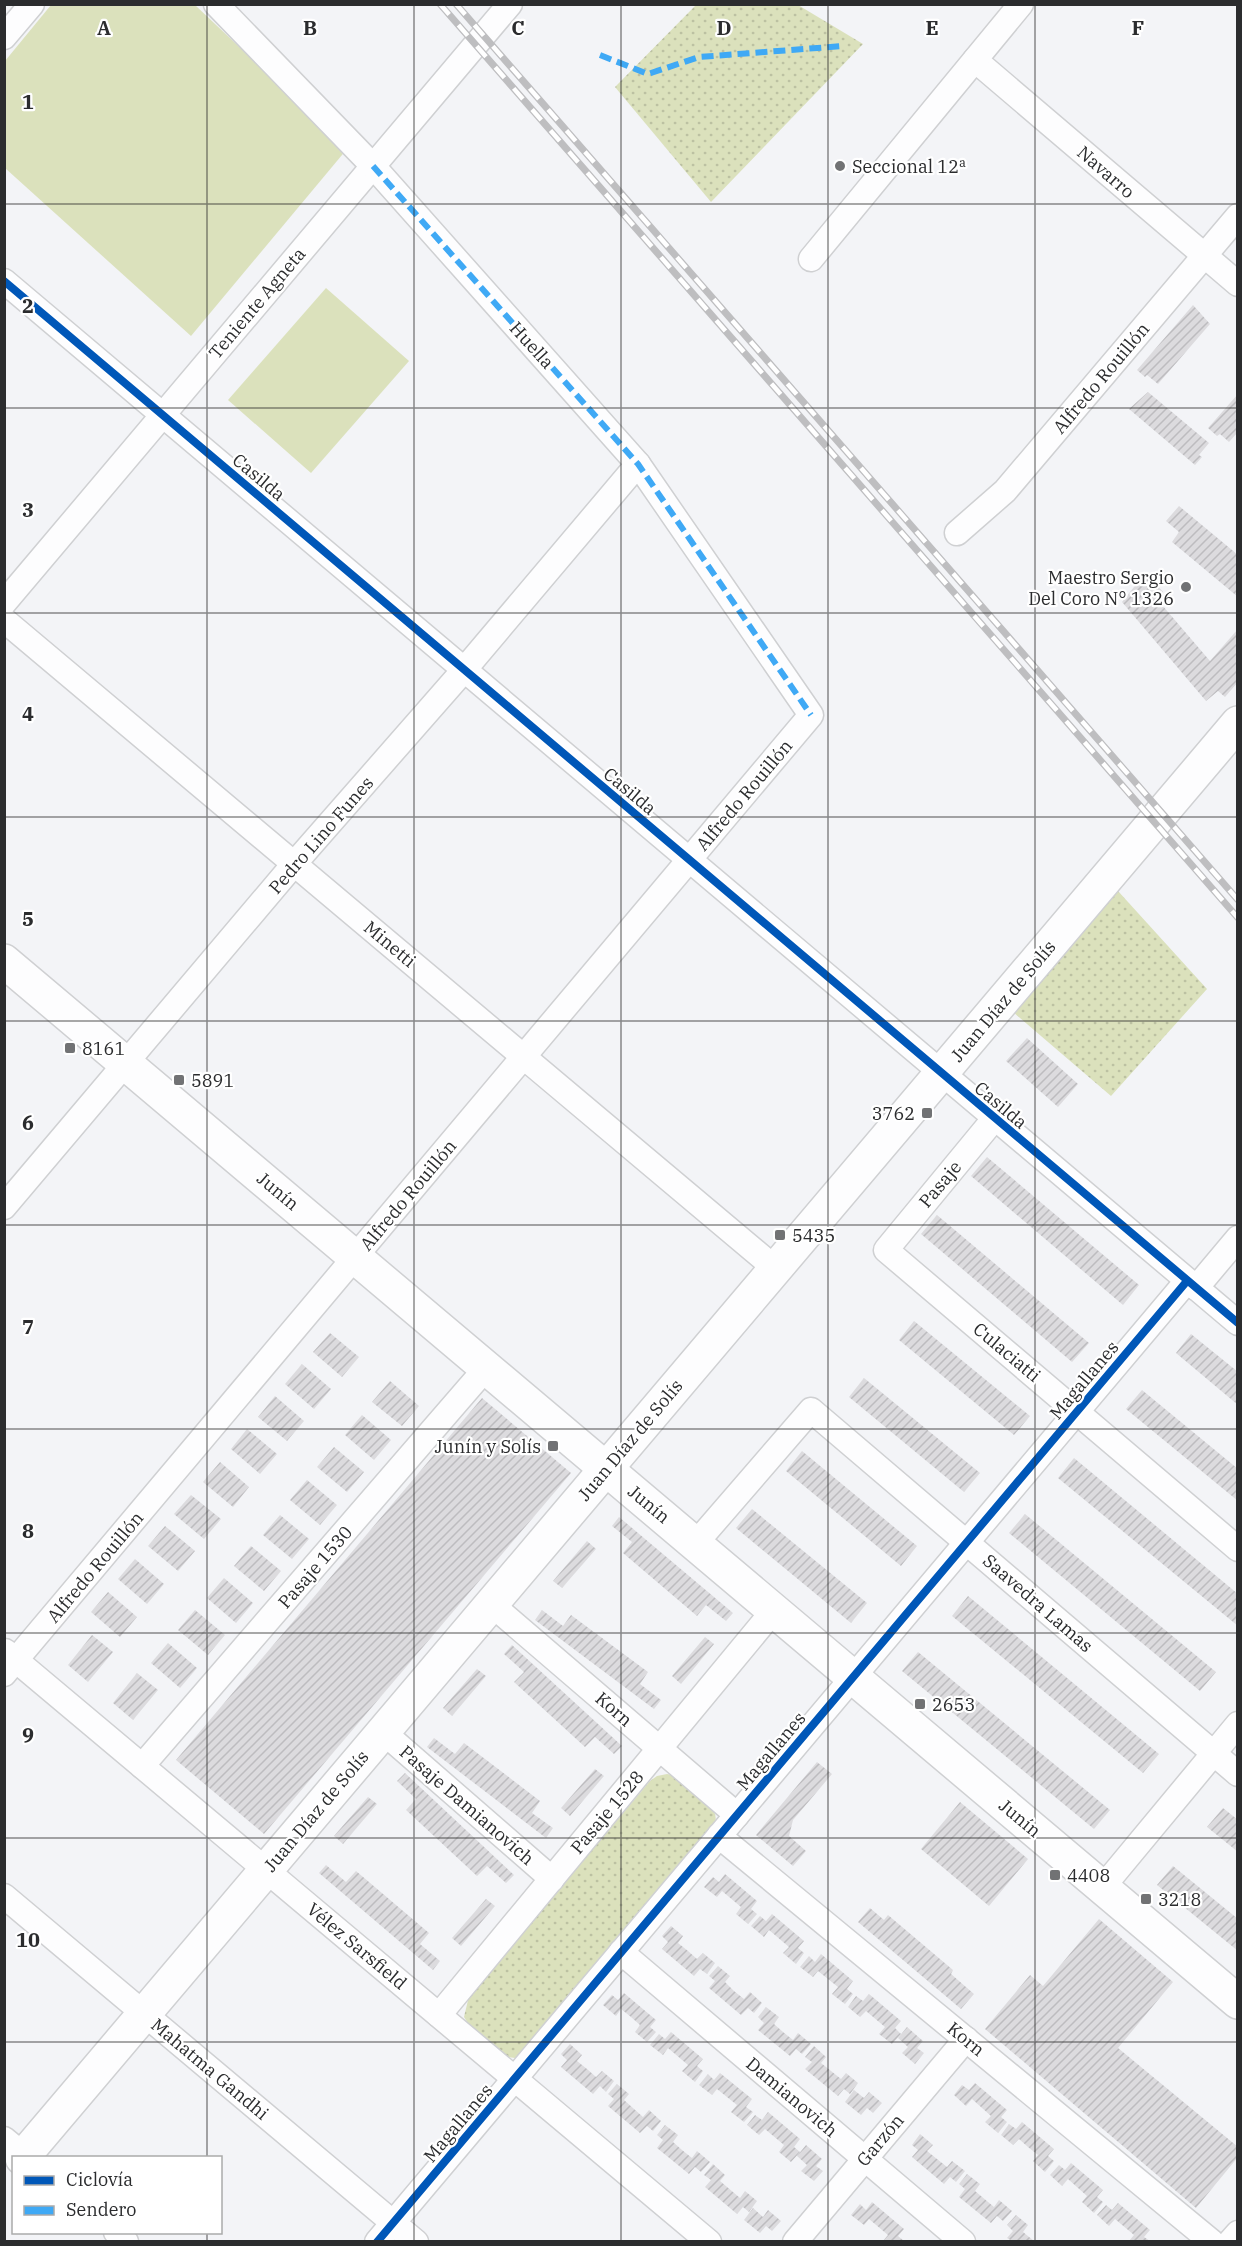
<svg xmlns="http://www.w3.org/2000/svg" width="1242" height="2246" viewBox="0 0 1242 2246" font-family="'IBM Plex Serif',serif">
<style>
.grass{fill:#dbe1bc}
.park{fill:url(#park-dots)}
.building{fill:url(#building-hatch)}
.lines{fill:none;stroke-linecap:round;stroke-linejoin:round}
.street-casing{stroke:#cfd0d2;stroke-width:27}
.secondary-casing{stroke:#cfd0d2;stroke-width:36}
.street{stroke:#fdfdfe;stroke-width:24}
.secondary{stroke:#fdfdfe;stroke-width:33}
.rail-casing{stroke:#bebec0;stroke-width:7}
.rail{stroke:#fff;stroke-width:4.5;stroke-dasharray:14;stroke-linecap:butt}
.quiet{stroke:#3fa9f5;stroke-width:6;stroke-dasharray:12 6;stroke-linecap:butt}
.cycleway-casing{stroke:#fff;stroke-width:11}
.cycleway{stroke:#0057b8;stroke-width:8}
.grid{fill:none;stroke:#2b2c2e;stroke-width:1.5;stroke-opacity:0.55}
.poi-dot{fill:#717274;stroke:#fff;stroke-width:2}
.labels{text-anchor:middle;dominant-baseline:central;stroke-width:4.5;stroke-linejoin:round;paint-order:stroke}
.poi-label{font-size:18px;fill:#2b2c2e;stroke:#fff;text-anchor:start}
.street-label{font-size:18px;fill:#2b2c2e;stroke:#fff}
.grid-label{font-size:20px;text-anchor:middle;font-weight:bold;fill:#2b2c2e;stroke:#fff;stroke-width:4.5;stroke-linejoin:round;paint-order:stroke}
</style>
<defs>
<pattern id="park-dots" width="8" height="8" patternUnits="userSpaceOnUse" patternTransform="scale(1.5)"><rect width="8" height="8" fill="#dbe1bc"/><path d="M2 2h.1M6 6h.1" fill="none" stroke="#bcc1a2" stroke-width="1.8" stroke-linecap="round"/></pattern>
<pattern id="building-hatch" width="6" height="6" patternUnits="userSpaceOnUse" patternTransform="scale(1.5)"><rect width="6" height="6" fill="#dcdbde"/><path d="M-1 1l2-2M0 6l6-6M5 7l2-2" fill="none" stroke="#bdbcbf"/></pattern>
</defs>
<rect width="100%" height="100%" fill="#f3f4f7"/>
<g class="grass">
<path d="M51,5h144l152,144 -156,187 -186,-168v-107z"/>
<path d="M326,288l83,73 -98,112 -83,-73z"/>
</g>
<g class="park">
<path d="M696,5h102l65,39 -152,158 -96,-115z"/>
<path d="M1118,891l89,98 -96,107 -98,-84z"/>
<path d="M667,1774c15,2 43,24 48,40 1,4 1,10 0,15l-193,226 -7,3 -7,-1 -39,-32 -5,-8 5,-21 181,-215 7,-5z"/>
</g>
<g class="building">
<path d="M1193,305l17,19 -52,60 -11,-9 -2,2 -8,-7z"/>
<path d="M1148,392l61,51 -10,12 3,2 -7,8 -66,-56z"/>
<path d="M1238,394v38l-9,10 -9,-8 -3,2 -9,-8z"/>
<path d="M1179,506l59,49v42l-66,-55 7,-10 -13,-11z"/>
<path d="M1146,572l17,20 -7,6 54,63 28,-32v53l-13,15 -7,-6 -12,10 -84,-99z"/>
<path d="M1027,1038l51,46 -20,23 -52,-46z"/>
<path d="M987,1157l152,128 -16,20 -152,-129z"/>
<path d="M937,1215l152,128 -17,19 -151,-128z"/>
<path d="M914,1321l116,95 -16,19 -115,-95z"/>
<path d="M330,1333l29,24 -17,20 -29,-25z"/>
<path d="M1191,1334l47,38v33l-62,-52z"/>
<path d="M302,1364l29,25 -17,20 -29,-25z"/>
<path d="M864,1378l116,95 -16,19 -115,-95z"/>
<path d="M390,1381l29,25 -17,20 -30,-24z"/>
<path d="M1142,1390l96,79v32l-112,-92z"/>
<path d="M275,1396l29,25 -17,20 -29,-24z"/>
<path d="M482,1398l89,75 -307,361 -88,-74z"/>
<path d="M362,1415l29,25 -17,20 -29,-25z"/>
<path d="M247,1429l30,25 -17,20 -29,-25z"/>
<path d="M334,1447l30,25 -17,20 -30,-25z"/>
<path d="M802,1451l115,95 -16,20 -115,-95z"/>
<path d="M1074,1458l164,136v32l-180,-148z"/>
<path d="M220,1462l29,25 -16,20 -30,-25z"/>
<path d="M307,1480l30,25 -17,20 -30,-25z"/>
<path d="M191,1495l30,24 -17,20 -30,-25z"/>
<path d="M752,1509l115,94 -16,20 -115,-95z"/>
<path d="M1025,1514l191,158 -16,19 -191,-158z"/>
<path d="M280,1515l29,24 -17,20 -29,-24z"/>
<path d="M619,1517l114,96 -7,8 -20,-16 -9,11 -74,-63 9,-11 -20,-16z"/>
<path d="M165,1526l30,25 -17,20 -30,-25z"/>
<path d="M587,1541l9,8 -34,39 -9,-7z"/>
<path d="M251,1546l30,25 -17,20 -30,-25z"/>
<path d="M135,1559l29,25 -17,20 -29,-25z"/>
<path d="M224,1578l29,25 -17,20 -29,-25z"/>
<path d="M108,1592l29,25 -17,20 -29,-25z"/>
<path d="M968,1596l191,158 -16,19 -191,-157z"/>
<path d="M195,1610l30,25 -17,20 -30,-25z"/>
<path d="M542,1610l21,16 8,-11 77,57 -8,12 21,16 -7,9 -119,-89z"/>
<path d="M92,1635l21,17 -25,30 -20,-17z"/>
<path d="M705,1637l9,7 -33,40 -9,-8z"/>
<path d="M168,1643l29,25 -17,20 -29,-25z"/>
<path d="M512,1645l110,101 -8,8 -19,-17 -10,10 -71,-65 10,-10 -20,-18z"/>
<path d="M918,1652l192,158 -16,19 -192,-158z"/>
<path d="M477,1669l9,7 -34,40 -9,-8z"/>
<path d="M137,1673l21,17 -25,30 -20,-17z"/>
<path d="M434,1738l21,16 9,-11 76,58 -8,12 21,15 -7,10 -119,-91z"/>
<path d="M817,1762l15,12 -39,46 -4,16 17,15 -13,15 -37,-31z"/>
<path d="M595,1769l9,7 -34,40 -9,-8z"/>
<path d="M405,1773l109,102 -8,8 -19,-17 -10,10 -71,-66 10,-11 -19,-18z"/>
<path d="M368,1797l9,7 -34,40 -9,-8z"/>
<path d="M960,1802l68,57 -39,47 -68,-57z"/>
<path d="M1223,1808l15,12v32l-31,-25z"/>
<path d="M326,1865l20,17 10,-11 73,62 -9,11 20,17 -7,9 -114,-97z"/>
<path d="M1173,1866l65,53v32l-81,-66z"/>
<path d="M725,1874l32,27 -6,8 6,5 -9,10 -12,-10 5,-7 -19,-16 -5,6 -13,-10 9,-10 6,5z"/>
<path d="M486,1899l9,7 -34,40 -9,-8z"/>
<path d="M870,1908l14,12 4,-5 65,55 -2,4 23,20 -13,15 -103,-87z"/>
<path d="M772,1914l32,27 -6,7 6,5 -8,11 -13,-11 6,-6 -20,-17 -5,7 -13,-11 9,-10 6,5z"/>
<path d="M1099,1919l74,63 -55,66 120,99v10l-42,51 -211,-179 45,-54 13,11z"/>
<path d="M671,1926l12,10 -5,7 10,8 9,8 6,-6 12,10 -8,11 -7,-5 -6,7 -32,-27 6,-7 -6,-6z"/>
<path d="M821,1954l32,27 -6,8 6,5 -8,10 -13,-10 6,-7 -20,-16 -5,6 -13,-10 9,-11 6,6z"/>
<path d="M718,1966l12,10 -5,6 9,9 10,8 6,-7 12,11 -8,10 -6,-5 -7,7 -32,-27 6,-7 -6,-5z"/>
<path d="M624,1993l32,27 -6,7 6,5 -9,10 -12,-10 5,-7 -9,-8 -10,-8 -5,7 -13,-11 9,-10 6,5z"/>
<path d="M869,1994l32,27 -6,7 6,6 -9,10 -13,-10 6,-7 -19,-16 -6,6 -12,-10 8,-11 7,5z"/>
<path d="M766,2007l13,10 -5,7 9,8 10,8 5,-7 13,11 -9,10 -6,-5 -6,7 -32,-26 6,-7 -6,-6z"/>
<path d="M907,2027l16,14 -6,7 7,5 -9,11 -13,-11 6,-6 -10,-9z"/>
<path d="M671,2032l32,27 -6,7 6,5 -8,11 -13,-11 6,-6 -20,-17 -5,7 -13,-10 9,-11 6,5z"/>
<path d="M570,2044l12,11 -5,6 10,8 9,8 6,-6 12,10 -8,11 -6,-6 -7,8 -32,-27 6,-7 -6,-6z"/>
<path d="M814,2046l12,11 -5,6 20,16 5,-6 12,10 -8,11 -6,-5 -6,7 -33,-27 7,-7 -7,-5z"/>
<path d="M720,2073l32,26 -6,8 7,5 -9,10 -13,-10 6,-7 -20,-16 -5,6 -13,-10 9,-11 6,6z"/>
<path d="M975,2083l32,27 -6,7 6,5 -9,11 -13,-11 6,-6 -19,-17 -6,7 -12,-11 8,-10 7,5z"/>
<path d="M617,2084l12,10 -5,6 19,17 6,-7 12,11 -8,10 -6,-5 -7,7 -32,-27 6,-7 -6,-5z"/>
<path d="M854,2090l10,8 5,-6 13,11 -9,10 -6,-5 -6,7 -16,-13z"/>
<path d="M768,2112l32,27 -6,8 6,5 -9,10 -12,-10 5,-7 -19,-16 -6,6 -12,-10 8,-10 7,5z"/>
<path d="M1022,2122l32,27 -6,7 6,5 -9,11 -12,-11 5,-6 -10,-8 -9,-8 -6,6 -12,-10 8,-11 7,5z"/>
<path d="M665,2125l13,10 -5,7 9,8 10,8 5,-7 13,11 -9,10 -6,-5 -6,7 -32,-26 6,-8 -6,-5z"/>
<path d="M920,2134l13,11 -6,6 20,16 5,-6 13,10 -9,11 -6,-5 -6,7 -32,-27 6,-7 -6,-5z"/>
<path d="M806,2145l16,14 -6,7 7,5 -9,10 -13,-10 6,-6 -10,-9z"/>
<path d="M1071,2163l32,27 -6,7 6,5 -9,11 -12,-11 5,-6 -19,-17 -6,7 -12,-11 9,-10 6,5z"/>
<path d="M713,2164l12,11 -5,6 20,17 5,-7 12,10 -8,11 -6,-5 -6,7 -32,-27 6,-7 -7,-5z"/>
<path d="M967,2174l13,10 -5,7 19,16 5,-7 13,11 -9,10 -6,-5 -6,7 -32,-26 6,-8 -6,-5z"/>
<path d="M872,2202l32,27 -6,7 6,5h-21l5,-6 -19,-16 -5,6 -13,-10 9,-11 6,6z"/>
<path d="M1118,2203l32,27 -6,7 6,4h-21l5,-6 -19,-16 -6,7 -12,-11 9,-10 6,5z"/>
<path d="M753,2208l10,9 5,-7 13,11 -9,10 -6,-5 -6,7 -16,-13z"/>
<path d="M1016,2215l12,10 -5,7 11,9h-22l-5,-3 6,-7 -6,-6z"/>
</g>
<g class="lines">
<defs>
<g id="street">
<path d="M4,37l28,-33"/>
<path d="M975,60l263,224"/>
<path d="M811,259l210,-255"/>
<path d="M4,281l1234,1042"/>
<path d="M957,533l48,-42 233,-275"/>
<path d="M4,603l506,-599"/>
<path d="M4,620l772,649"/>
<path d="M994,1119l-108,131 352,299"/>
<path d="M4,1207l290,-343 170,-194 174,-206"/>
<path d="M1196,1288l42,-50"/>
<path d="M696,1543l115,-133 427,364"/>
<path d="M491,1604l246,211"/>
<path d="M5,1651l704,591"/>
<path d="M4,1674l807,-959 -173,-251 -265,-298 -157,-162"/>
<path d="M382,1731l170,148"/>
<path d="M142,1766l345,-399"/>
<path d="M719,1836l493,406"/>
<path d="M1102,1888l136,-164"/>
<path d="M4,1896l412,346"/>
<path d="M621,1952l342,290"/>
<path d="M439,2015l335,-405"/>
<path d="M4,2139l23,19"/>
<path d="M116,2232l10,10"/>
<path d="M377,2242l810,-961"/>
<path d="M795,2242l171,-203"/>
<path d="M1230,2242l8,-9"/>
</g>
<g id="secondary">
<path d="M4,961l1234,1041"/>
<path d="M22,2158l1216,-1435"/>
</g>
</defs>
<use href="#street" class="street-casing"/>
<use href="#secondary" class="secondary-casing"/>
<use href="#street" class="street"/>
<use href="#secondary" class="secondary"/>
<defs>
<g id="rail">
<path d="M440,4l798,914"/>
<path d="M456,4l782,896"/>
</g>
</defs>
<use href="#rail" class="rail-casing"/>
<use href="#rail" class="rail"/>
<g class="quiet">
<path d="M600,55l48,19 51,-17 144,-11"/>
<path d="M373,166l265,298 173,251"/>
</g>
<defs>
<g id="cycleway">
<path d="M4,281l1234,1042"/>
<path d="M377,2242l810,-961"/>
</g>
</defs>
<use href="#cycleway" class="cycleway-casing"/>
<use href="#cycleway" class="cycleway"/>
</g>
<path class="grid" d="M207,4v2154M414,4v2238M621,4v2238M828,4v2238M1035,4v2238M4,204h1234M4,408h1234M4,613h1234M4,817h1234M4,1021h1234M4,1225h1234M4,1429h1234M4,1633h1234M4,1838h1234M4,2042h1234M207,2232v10"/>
<g class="poi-dot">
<circle cx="840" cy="166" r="6"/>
<circle cx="1186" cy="587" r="6"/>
<rect x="64" y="1042" width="12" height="12" rx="3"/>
<rect x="173" y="1074" width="12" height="12" rx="3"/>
<rect x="921" y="1107" width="12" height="12" rx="3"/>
<rect x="774" y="1229" width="12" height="12" rx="3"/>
<rect x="547" y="1440" width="12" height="12" rx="3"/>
<rect x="914" y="1698" width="12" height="12" rx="3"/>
<rect x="1049" y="1869" width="12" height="12" rx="3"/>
<rect x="1140" y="1893" width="12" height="12" rx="3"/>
</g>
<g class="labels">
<g class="poi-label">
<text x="852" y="166">Seccional 12ª</text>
<text x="1174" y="577" text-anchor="end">Maestro Sergio<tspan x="1174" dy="21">Del Coro N° 1326</tspan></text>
<text x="82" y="1048">8161</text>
<text x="191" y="1080">5891</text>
<text x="915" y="1113" text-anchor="end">3762</text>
<text x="792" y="1235">5435</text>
<text x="541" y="1446" text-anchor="end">Junín y Solís</text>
<text x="932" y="1704">2653</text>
<text x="1067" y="1875">4408</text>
<text x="1158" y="1899">3218</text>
</g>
<g class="street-label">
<text transform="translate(1106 172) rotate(41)">Navarro</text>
<text transform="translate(257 303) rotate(-50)">Teniente Agneta</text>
<text transform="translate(532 345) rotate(48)">Huella</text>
<text transform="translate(1101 378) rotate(-50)">Alfredo Rouillón</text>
<text transform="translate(259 477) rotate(40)">Casilda</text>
<text transform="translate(630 791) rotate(40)">Casilda</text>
<text transform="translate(744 795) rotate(-50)">Alfredo Rouillón</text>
<text transform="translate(321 835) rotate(-49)">Pedro Lino Funes</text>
<text transform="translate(390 944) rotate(40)">Minetti</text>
<text transform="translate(1003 1001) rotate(-50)">Juan Díaz de Solís</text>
<text transform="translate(1001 1105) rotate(40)">Casilda</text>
<text transform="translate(940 1184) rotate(-50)">Pasaje</text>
<text transform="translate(278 1191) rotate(40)">Junín</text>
<text transform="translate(408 1195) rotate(-50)">Alfredo Rouillón</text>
<text transform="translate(1007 1352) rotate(40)">Culaciatti</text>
<text transform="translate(1084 1380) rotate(-50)">Magallanes</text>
<text transform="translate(630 1440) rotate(-50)">Juan Díaz de Solís</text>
<text transform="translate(649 1504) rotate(40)">Junín</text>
<text transform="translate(95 1567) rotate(-50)">Alfredo Rouillón</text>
<text transform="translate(315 1567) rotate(-49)">Pasaje 1530</text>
<text transform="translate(1038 1603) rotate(41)">Saavedra Lamas</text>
<text transform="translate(614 1709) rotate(41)">Korn</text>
<text transform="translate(771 1751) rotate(-50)">Magallanes</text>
<text transform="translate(467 1805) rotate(41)">Pasaje Damianovich</text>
<text transform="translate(316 1811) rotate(-50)">Juan Díaz de Solís</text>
<text transform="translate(607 1812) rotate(-50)">Pasaje 1528</text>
<text transform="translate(1020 1818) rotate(40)">Junín</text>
<text transform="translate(357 1946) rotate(40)">Vélez Sarsfield</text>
<text transform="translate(966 2039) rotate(39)">Korn</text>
<text transform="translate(210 2069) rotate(40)">Mahatma Gandhi</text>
<text transform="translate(792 2097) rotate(40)">Damianovich</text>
<text transform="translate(458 2123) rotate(-50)">Magallanes</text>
<text transform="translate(880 2140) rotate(-50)">Garzón</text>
</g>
</g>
<g class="grid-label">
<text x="104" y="35">A</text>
<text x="310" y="35">B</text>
<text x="518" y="35">C</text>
<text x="724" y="35">D</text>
<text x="932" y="35">E</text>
<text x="1138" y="35">F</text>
<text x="28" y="109">1</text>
<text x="28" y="313">2</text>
<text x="28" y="517">3</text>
<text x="28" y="721">4</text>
<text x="28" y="926">5</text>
<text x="28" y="1130">6</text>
<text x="28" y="1334">7</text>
<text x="28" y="1538">8</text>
<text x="28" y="1742">9</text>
<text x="28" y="1947">10</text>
</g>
<rect width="1242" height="2246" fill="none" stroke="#2b2c2e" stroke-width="12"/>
<rect x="12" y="2156" width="210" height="78" fill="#ffffff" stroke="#aaabab" stroke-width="1.5"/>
<rect x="24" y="2176" width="30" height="9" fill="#0057b8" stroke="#aaabab" stroke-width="1.5"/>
<text x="66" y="2186" font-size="18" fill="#2b2c2e">Ciclovía</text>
<rect x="24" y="2206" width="30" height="9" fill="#3fa9f5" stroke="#aaabab" stroke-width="1.5"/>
<text x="66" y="2216" font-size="18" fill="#2b2c2e">Sendero</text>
</svg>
